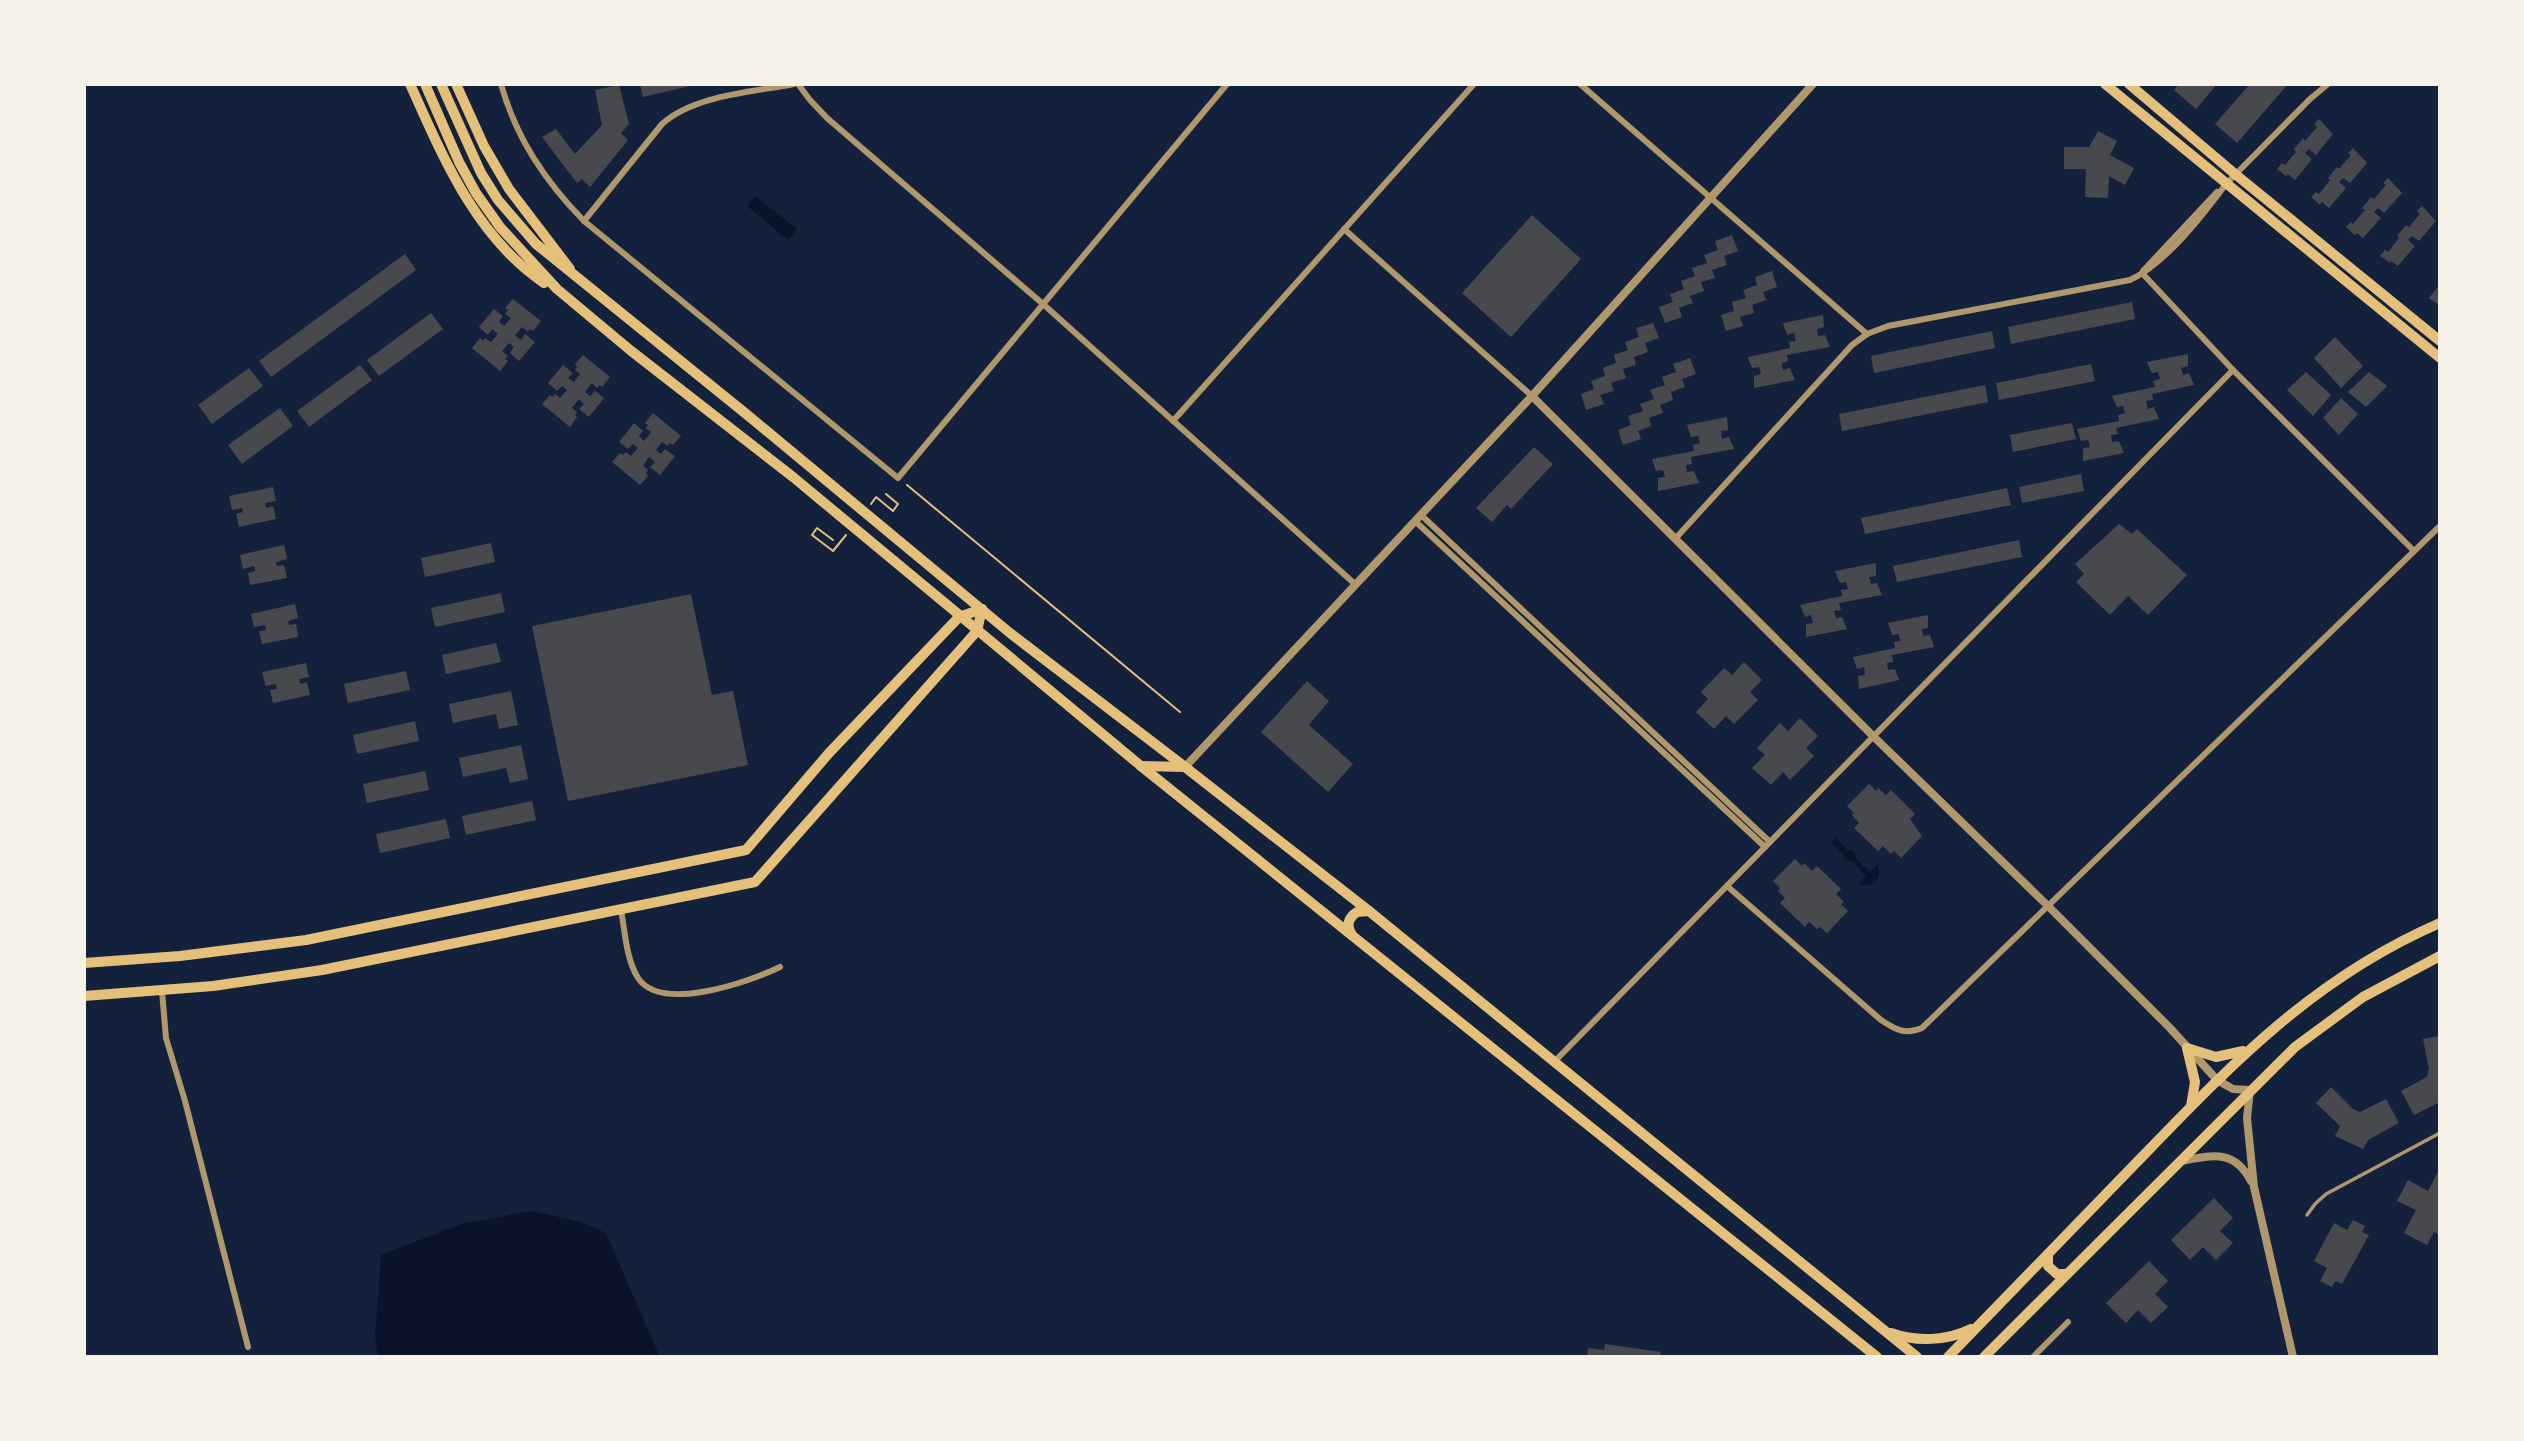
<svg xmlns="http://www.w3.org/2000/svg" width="2524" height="1441" viewBox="0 0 2524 1441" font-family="'Playfair Display',serif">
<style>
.water{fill:#0b132b}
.building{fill:#48494c}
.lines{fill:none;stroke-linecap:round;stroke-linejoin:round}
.path{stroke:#e5c07b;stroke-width:2}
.service{stroke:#b1986c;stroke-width:3.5}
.minor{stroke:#b1986c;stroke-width:6}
.tertiary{stroke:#b1986c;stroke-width:8}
.secondary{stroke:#e5c07b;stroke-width:10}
.primary{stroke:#e5c07b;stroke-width:10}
</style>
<rect width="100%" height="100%" fill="#14213d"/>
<g class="water">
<path d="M755,196l42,33 -9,11 -41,-34z"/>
<path d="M1836,838l11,11 7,2 2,7 14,14 8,-8c5,15 -5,25 -19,20l7,-8 -14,-14 -7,-2 -2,-6 -12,-12z"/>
<path d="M531,1211l50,11 25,11 54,124h-282l-3,-20 6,-82 80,-31z"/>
</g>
<g class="building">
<path d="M640,84h55v1l-52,12z"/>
<path d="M2179,84h38l-21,25 -22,-19z"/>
<path d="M2250,84h38l-51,59 -22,-19z"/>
<path d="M619,85l10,39 -8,9 7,7 -38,47 -8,-8 -5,4 -35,-46 14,-8 19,25 27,-29 -7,-35z"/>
<path d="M2319,119l14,15 -17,21 -7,-6 -4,4 7,6 -17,21 -7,-6 -2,2 -9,-7 5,-6 3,2 11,-13 -2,-3 9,-11 2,3 12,-14 -3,-3z"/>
<path d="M2098,131l19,10 -7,14 24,13 -9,17 -16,-9 -1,22 -23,-1 1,-28h-22v-22h25z"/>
<path d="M2353,148l14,15 -17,20 -7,-5 -4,4 7,6 -17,20 -7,-6 -2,3 -9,-8 5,-5 3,2 11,-14 -2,-2 9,-11 2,2 12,-14 -3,-2z"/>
<path d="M2388,178l14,15 -18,20 -6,-5 -4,4 7,6 -18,20 -6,-5 -2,2 -9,-8 5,-5 2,2 12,-14 -3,-2 9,-11 3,2 12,-14 -3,-2z"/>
<path d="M2422,206l14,15 -17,20 -7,-5 -4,4 7,6 -17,20 -7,-5 -1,2 -10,-7 5,-6 3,2 11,-14 -2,-2 9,-11 3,2 11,-13 -3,-3z"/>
<path d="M1532,215l49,44 -70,78 -49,-44z"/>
<path d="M1732,235l6,16 -14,5 3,9 -15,5 3,8 -14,4 3,9 -14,5 3,7 -14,5 3,9 -17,6 -6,-16 14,-5 -3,-8 14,-5 -3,-8 14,-5 -3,-8 15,-5 -3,-8 14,-5 -3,-9z"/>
<path d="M405,254l11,16 -145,107 -12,-16z"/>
<path d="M1772,271l5,16 -14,5 3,8 -14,5 2,8 -14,4 3,9 -17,5 -5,-16 13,-4 -2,-9 14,-4 -3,-8 14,-5 -2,-8z"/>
<path d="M2440,284v22l-11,-8z"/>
<path d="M513,299l28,22 -8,10 -3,-2 -2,3 -6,-5 -7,8 6,5 4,-6 10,8 -16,19 -9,-8 4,-6 -5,-4 -7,8 6,5 -3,3 3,2 -8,10 -28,-23 8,-10 3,3 2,-3 6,4 7,-8 -6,-5 -4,6 -9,-8 15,-18 9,7 -4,6 5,4 7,-8 -6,-4 3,-4 -3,-2z"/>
<path d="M2132,302l3,17 -124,25 -3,-17z"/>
<path d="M431,313l12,16 -64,47 -12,-16z"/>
<path d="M1823,315l1,12 -7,2 1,7 7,-1 5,12 -43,8 1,6 -6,2 1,7 7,-2 5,12 -41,8v-12l7,-2 -2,-7 -7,1 -4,-11 42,-9 -1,-6 7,-1 -2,-8 -7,2 -4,-12z"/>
<path d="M1653,323l6,15 -14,5 3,9 -14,5 2,8 -13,4 3,9 -15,5 3,8 -14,4 4,9 -18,6 -5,-16 13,-5 -3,-8 14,-5 -2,-8 13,-5 -2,-8 14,-5 -3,-8 14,-5 -3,-9z"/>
<path d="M1992,331l3,17 -121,25 -3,-17z"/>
<path d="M2335,337l28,29 -22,22 -27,-30z"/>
<path d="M2188,354v12l-7,2 2,7 6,-2 5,12 -42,9 1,6 -7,1 2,8 6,-2 5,12 -43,9 2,6 -7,1 1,7 7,-1 5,12 -41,8v-13l7,-1 -2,-7 -7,1 -4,-12 42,-8 -1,-6 7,-2 -2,-7 -6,1 -5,-11 43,-9 -2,-6 7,-2 -2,-7 -6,1 -5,-11z"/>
<path d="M583,355l27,22 -8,10 -2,-2 -3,3 -5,-5 -7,9 5,4 5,-5 9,7 -15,19 -10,-8 5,-5 -5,-5 -7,9 5,4 -2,3 2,2 -7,10 -28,-23 8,-9 2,2 3,-3 5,4 7,-8 -5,-4 -5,5 -9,-8 15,-18 10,8 -5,5 6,4 6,-8 -5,-4 2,-3 -2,-3z"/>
<path d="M1690,358l6,16 -14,5 3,8 -14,5 2,8 -13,5 3,8 -14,5 2,8 -13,5 3,8 -18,6 -5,-15 13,-5 -3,-9 15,-5 -3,-7 14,-5 -4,-9 15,-5 -3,-8 14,-5 -3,-8z"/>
<path d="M2091,364l4,17 -96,19 -3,-17z"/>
<path d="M360,365l12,15 -63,47 -12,-16z"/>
<path d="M249,368l14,18 -51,38 -14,-19z"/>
<path d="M2306,372l25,23 -18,21 -26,-26z"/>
<path d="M2369,372l18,14 -21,21 -18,-15z"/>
<path d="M1985,385l3,17 -146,29 -3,-17z"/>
<path d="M2341,398l17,16 -19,21 -16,-17z"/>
<path d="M280,408l13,18 -51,38 -14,-19z"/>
<path d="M653,413l28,23 -8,9 -3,-2 -2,3 -6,-4 -6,8 5,4 4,-5 10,7 -15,19 -10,-8 5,-5 -6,-5 -6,9 5,4 -2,3 2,3 -8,9 -28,-23 8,-9 3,2 3,-3 5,4 7,-8 -5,-4 -5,5 -9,-7 15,-19 9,8 -4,5 5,5 7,-9 -5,-4 2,-3 -3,-2z"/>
<path d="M1727,417l1,13 -7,1 1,8 7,-2 5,12 -43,8 1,7 -6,1 1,7 7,-1 5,12 -41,8v-13l7,-1 -2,-7 -7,1 -4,-12 42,-8 -1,-6 7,-2 -2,-7 -7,1 -4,-12z"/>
<path d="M2072,423l4,16 -63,13 -3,-17z"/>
<path d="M1534,447l19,17 -42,45 -4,-4 -15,17 -16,-14z"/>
<path d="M2081,474l3,17 -62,12 -3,-16z"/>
<path d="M273,487l3,14 -11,2 1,5 7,-2 3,13 -37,8 -3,-13 7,-2 -1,-4 -10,2 -3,-14z"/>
<path d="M2007,488l4,17 -146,29 -4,-16z"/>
<path d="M2119,524l13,10 5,-5 50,46 -39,40 -20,-19 -18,19 -34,-33 8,-8 -9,-10z"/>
<path d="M2019,540l3,17 -125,25 -4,-16z"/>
<path d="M491,543l4,19 -70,15 -4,-19z"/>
<path d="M284,545l3,14 -11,3 1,4 7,-1 3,13 -37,7 -2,-12 7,-2 -1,-5 -11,3 -3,-14z"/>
<path d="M1876,563v13l-7,1 2,7 6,-1 5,12 -43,8 2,7 -7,1 2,7 6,-1 5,12 -41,8v-13l7,-1 -2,-8 -6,2 -5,-12 42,-9 -1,-6 7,-1 -2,-7 -6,1 -5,-12z"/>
<path d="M501,593l4,19 -70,15 -4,-19z"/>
<path d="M691,594l21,101 21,-4 15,74 -180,36 -36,-175z"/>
<path d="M295,604l3,14 -10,3 1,4 7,-1 2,13 -36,7 -3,-13 7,-1 -1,-5 -11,2 -3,-13z"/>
<path d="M1928,615v13l-6,1 1,7 7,-1 4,12 -42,8 1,7 -6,1 1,7 7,-1 4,11 -40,9 -1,-13 7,-1 -1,-8 -7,2 -4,-12 42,-9 -1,-6 6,-1 -1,-7 -7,1 -4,-12z"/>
<path d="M496,643l5,19 -55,12 -4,-19z"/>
<path d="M1744,662l18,18 -12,12 8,8 -24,24 -8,-8 -12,13 -18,-17 12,-13 -7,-7 23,-24 8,7z"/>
<path d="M306,663l3,14 -10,2 1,5 7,-2 3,13 -37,8 -3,-13 7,-1 -1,-5 -10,2 -4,-14z"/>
<path d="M406,671l4,19 -62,13 -4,-19z"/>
<path d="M1307,681l22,20 -20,24 44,39 -25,28 -67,-60z"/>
<path d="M511,691l7,34 -19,4 -3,-15 -43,9 -4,-19z"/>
<path d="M1800,718l18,18 -12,12 8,8 -24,24 -7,-8 -12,13 -19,-17 13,-13 -8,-7 23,-25 8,8z"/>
<path d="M415,721l4,20 -62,13 -4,-19z"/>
<path d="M521,745l7,34 -18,4 -4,-15 -43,9 -4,-19z"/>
<path d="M425,771l4,19 -62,13 -4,-19z"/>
<path d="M1869,784l7,7 2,-3 8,7 5,-5 24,24 -5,5 12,17 -21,22 -7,-7 -3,3 -8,-8 -5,5 -24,-23 5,-5 -7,-8 2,-2 -7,-7z"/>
<path d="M532,801l4,19 -70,15 -4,-19z"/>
<path d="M446,819l4,19 -70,15 -4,-19z"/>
<path d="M1795,859l7,7 2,-3 8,8 5,-5 24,23 -5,5 8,8 -3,2 7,7 -21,22 -7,-6 -3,2 -8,-7 -4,5 -25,-24 5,-5 -7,-7 2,-3 -7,-7z"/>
<path d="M2440,1036v66l-26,13 -13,-24 26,-14 2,-8 -6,-30z"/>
<path d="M2331,1087l22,22 7,3 26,-13 13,24 -31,17 -5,9 -28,-13 5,-10 -24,-23z"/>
<path d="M2440,1168v67l-6,-3 -7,13 -23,-12 12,-23 -19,-9 11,-21 20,11z"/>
<path d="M2214,1198l19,20 -13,13 13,12 -17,17 -13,-13 -13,13 -19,-20z"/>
<path d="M2353,1220l12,6 -3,6 7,3 -27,49 -6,-3 -4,6 -12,-6 7,-13 -13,-7 20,-38 13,7z"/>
<path d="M2149,1261l19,20 -13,13 13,13 -17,16 -13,-13 -12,13 -20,-20z"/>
<path d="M1605,1344l56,8 -1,5h-73l1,-9 16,2z"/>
</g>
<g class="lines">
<g class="path">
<path d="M907,485l273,227"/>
<path d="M871,504l5,-7 17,14 5,-7 -12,-10"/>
<path d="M833,540l-16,-12 -5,7 21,16 13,-16"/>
</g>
<path class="service" d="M2307,1215l8,-11 11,-10 114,-61"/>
<g class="minor">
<path d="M501,84c15,54 44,97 83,137l314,257 329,-394"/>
<path d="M798,84l12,16 17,18 216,186 313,281"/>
<path d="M1580,84l287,250"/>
<path d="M2225,185l85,-86 18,-15"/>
<path d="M584,221l78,-97c32,-29 91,-32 132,-40"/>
<path d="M1344,229l188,167"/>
<path d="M2143,271l74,-79"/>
<path d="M2142,273l91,97 181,181"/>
<path d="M1173,421l301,-337"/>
<path d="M1421,515l349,327"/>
<path d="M1415,521l350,326"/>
<path d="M1675,539l177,-194 15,-11 21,-8 242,-46c35,-16 73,-65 96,-96"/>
<path d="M1727,886l154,134c15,10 24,15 41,8l518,-502"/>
<path d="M621,910c4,21 5,49 17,68 23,35 111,4 142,-11"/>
<path d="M162,991l4,47 19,63 63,246"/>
<path d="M1554,1062l679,-692"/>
<path d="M2033,1357l35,-35"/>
</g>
<g class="tertiary">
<path d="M1532,396l341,340 175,170 122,122 47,52 16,9 17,1 -3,28 7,69 39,170"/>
<path d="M1185,767l347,-371 281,-312"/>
<path d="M2181,1161c32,-6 53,-12 70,20"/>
</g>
<g class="secondary">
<path d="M410,84c33,73 65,152 134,199"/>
<path d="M425,84l34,78 17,31 24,34 57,62 73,61 163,127 348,289"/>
<path d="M441,84l40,89 17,27 38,44 209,169 265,220 175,134"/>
<path d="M456,84l28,62 25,43 61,80"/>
<path d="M2105,84l335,274"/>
<path d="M2129,84l106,90 205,167"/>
</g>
<g class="primary">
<path d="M1141,766l736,591"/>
<path d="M1141,766l44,1"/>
<path d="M1185,767l184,144 548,446"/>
<path d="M1352,935c-6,-10 -4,-17 5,-23l12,-1"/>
<path d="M84,963l96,-7 126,-16 440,-90 83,-97 130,-136 23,-8"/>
<path d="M84,996l129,-10 109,-16 433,-88 222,-251 5,-22"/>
<path d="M2187,1048l29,9 27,-6"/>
<path d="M2187,1048l8,34 -4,24"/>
<path d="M2048,1254v12l9,8h9"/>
<path d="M1891,1333c25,9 56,8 80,-4"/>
<path d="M1948,1357c63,-65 126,-130 189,-195 94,-97 176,-184 303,-239"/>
<path d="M1984,1357l311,-310 68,-50 77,-41"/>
</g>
</g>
<rect width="2524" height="1441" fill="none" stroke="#f6f1e7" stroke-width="172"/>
</svg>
